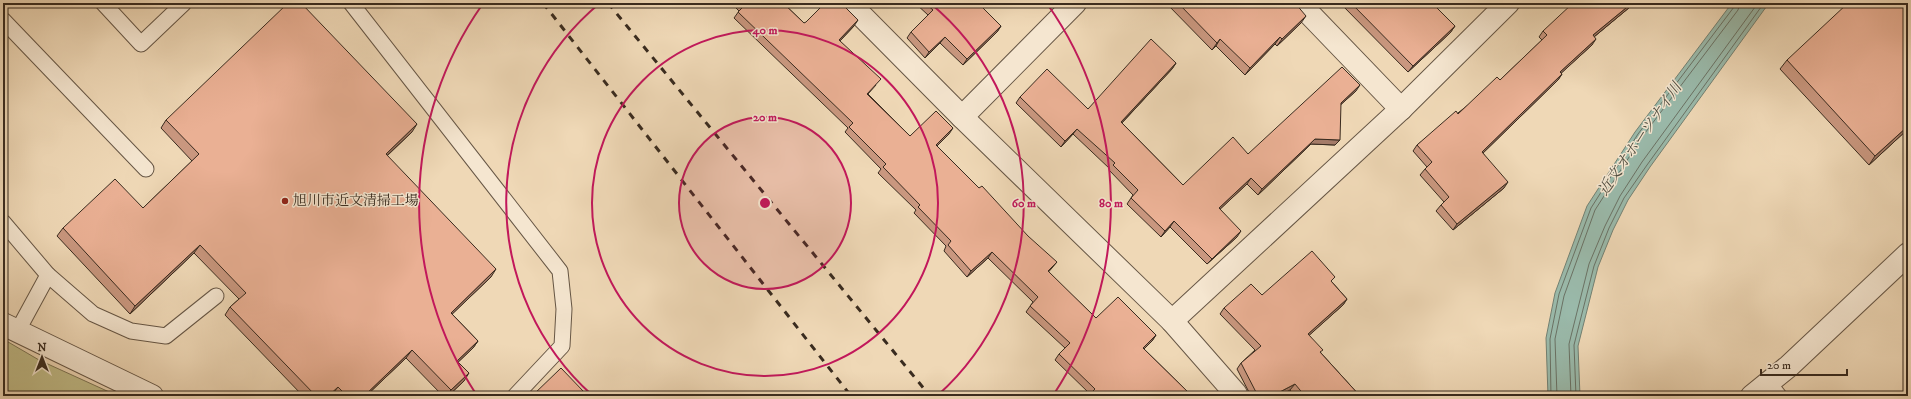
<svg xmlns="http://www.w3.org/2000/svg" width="1911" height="399" viewBox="0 0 1911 399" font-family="'IM FELL DW Pica','Noto Serif JP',serif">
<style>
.green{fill:#c1bc88;stroke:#7d7454}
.water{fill:#9abaab;stroke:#738173}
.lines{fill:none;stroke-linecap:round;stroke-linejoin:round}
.shore{stroke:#6a7265;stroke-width:1}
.service-casing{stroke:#665645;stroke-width:17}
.minor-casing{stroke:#665645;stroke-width:24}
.service{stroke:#f5e6d0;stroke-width:15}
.minor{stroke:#f5e6d0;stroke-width:22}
.rail{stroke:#392b1f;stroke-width:3;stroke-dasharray:7 7;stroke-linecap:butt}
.wall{fill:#c9977f;stroke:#392b1f}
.shaded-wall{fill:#a47b68;stroke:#392b1f}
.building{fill:#eab094;stroke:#392b1f}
.ring{fill:none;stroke:#c2185b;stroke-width:2}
.poi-dot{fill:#8f2418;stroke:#f5e6d0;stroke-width:1.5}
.labels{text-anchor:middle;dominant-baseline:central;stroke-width:3;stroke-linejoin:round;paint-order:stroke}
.poi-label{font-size:14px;fill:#392b1f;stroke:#f5e6d0;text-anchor:start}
.water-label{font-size:15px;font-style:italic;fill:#514f42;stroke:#f5e6d0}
.centre{fill:#c2185b;stroke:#f5e6d0;stroke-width:2}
.ring-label{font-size:12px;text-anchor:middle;font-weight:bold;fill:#c2185b;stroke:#f5e6d0;stroke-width:3;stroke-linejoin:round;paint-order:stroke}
</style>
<rect width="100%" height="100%" fill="#efd8b6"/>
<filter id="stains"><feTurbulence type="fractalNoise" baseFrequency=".005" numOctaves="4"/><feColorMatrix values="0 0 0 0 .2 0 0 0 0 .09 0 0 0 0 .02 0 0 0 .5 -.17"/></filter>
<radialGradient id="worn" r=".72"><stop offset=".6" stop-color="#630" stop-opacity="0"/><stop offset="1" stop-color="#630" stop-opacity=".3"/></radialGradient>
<path class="green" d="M3,339l36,21 79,36h-115z"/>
<path class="water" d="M1732,3h37l-119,164 -22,33 -15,30 -15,37 -20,79 2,50h-32l-2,-58 9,-45 32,-87 48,-74z"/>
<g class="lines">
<g class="shore">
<path d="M1551,396l-1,-57 9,-45 32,-86 47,-74 96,-127 1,-4"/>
<path d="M1557,396l-2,-57 9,-43 31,-86 47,-73 96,-127 2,-7"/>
<path d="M1571,396l-2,-52 20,-80 16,-38 15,-30 22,-34 116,-159"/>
<path d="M1576,396l-2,-51 20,-79 15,-38 15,-30 23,-33 117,-162"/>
</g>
<defs>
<g id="service">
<path d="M103,3l38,41 43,-41"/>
<path d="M351,3l209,268 4,38 -2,37 -47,50"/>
<path d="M3,20l143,149"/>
<path d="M3,222l45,53 -31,57"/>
<path d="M48,275l45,39 38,17 35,5 50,-40"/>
<path d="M1768,382l11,14"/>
</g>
<g id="minor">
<path d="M849,3l113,114 210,204 64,73v2"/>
<path d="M1299,3l102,106"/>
<path d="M962,117l113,-114"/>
<path d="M1172,321l229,-212 107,-106"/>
<path d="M3,324l149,72"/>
<path d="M1752,396l37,-30 119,-112"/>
</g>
</defs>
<use href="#service" class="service-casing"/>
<use href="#minor" class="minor-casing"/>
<use href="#service" class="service"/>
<use href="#minor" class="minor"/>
<g class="rail">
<path d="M543,3l308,393"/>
<path d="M608,3l322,393"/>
</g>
</g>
<g class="wall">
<path d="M731,3h52l21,20 50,3 -14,15 36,44 -8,9 42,42 39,-2 -12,12 115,122 -4,4 48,46 60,17 -4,6 -8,8 48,47h-104l2,-2 -35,-34 4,-6 6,-6 -39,-36 7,-10 -45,-44 -21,19 -23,-26 2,-5 -32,-33 2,-3 -38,-37 3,-4 -36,-37 3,-4 -114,-110 5,-7z"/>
<path d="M866,3h14l-5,5 -2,-3 -2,2z"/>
<path d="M915,3h63l23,23 -4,6 -34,33 -23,-22 -15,15 -18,-20 4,-6 17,-17z"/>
<path d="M1166,3h129l6,20 -24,23 -2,-2 -30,31 -29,-29 -4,4z"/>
<path d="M1316,3h6l-3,3z"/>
<path d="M1340,3h92l23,23 -5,7 -42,39z"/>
<path d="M1908,3v126l-39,36 -89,-96 7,-9z"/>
<path d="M1630,7l-36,30 -2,8 -31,28 1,1 -4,6 -75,73 21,35 -51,42 -17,-19 5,-6 3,-3 -24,-27 5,-6 2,-2 -14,-16 4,-6 83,-65 42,-40 -3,-3 4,-6z"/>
<path d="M1176,63l-4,6 -50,54 61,62 65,-31 108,-63 -16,14 -5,40 -24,-1 -53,51 -11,-11 -27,25 17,28 -30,27 -37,-37 -9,10 -34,-33 6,-9 -24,-25 1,-1 -37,-35 -12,13 -45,-44 4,-6 68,12z"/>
<path d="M166,120l246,12 -25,24 104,121 -39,37 26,27 -5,7 -15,14 6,19 -16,15h-5l-37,-38 -40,38h-32l-2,-1 -1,1h-28l-78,-81 5,-8 9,-8 -45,-46 -64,61 -73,-78 6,-8 80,-20 49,-47 -31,-33z"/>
<path d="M1332,282l15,17 -4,6 -34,30 12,18 39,43h-64l-6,-6 -11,6h-28l-14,-27 4,-6 14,-13 -35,-36 4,-6 38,-13z"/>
</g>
<g class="shaded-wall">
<path d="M1632,3h1l-3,4 -41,34 4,-6z"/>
<path d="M1306,16l-5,7 -24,23 5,-7z"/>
<path d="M858,20l-4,6 -19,20 4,-6z"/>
<path d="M1001,26l-4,6 -34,33 4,-6z"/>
<path d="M1455,26l-5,7 -42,39 5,-6z"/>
<path d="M945,37l-5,6 -15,15 4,-6z"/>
<path d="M1280,37l-5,7 -30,31 5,-7z"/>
<path d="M1220,39l-4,7 -4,4 5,-7z"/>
<path d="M1596,39l-4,6 -36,33 4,-6z"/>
<path d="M1176,63l-4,6 -55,59 4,-6z"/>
<path d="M1562,74l-4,6 -80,78 4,-6z"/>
<path d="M1360,85l-4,6 -20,18 5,-6z"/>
<path d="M417,124l-5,8 -32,30 6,-8z"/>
<path d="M1908,126v3l-39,36 6,-9z"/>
<path d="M953,128l-4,6 -17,17 4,-6z"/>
<path d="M1077,129l-4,5 -12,13 4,-6z"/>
<path d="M1315,139l25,1 -5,5 -24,-1 -53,51 4,-6z"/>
<path d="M1251,178l-4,6 -32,30 4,-6z"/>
<path d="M1508,182l-4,6 -51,42 4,-6z"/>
<path d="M1174,221l-4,6 -9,10 4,-6z"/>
<path d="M1241,231l-4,6 -30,27 5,-5z"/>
<path d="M200,245l-6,8 -64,61 5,-8z"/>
<path d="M992,252l-4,6 -21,19 4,-6z"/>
<path d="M1057,262l-5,6 -8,9 4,-6z"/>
<path d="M496,269l-5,8 -46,44 6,-8z"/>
<path d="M1347,299l-4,6 -39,35 4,-6z"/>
<path d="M1156,335l-4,6 -13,13 4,-6z"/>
<path d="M478,341l-5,7 -22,21 6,-8z"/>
<path d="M412,350l-6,8 -40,38h-2z"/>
<path d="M469,373l-5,8 -16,15h-1l4,-6z"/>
<path d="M1295,384l-5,6 -11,6h-7z"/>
<path d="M338,387l-7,9h-3z"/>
</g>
<g class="building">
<path d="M288,3h13l116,121 -31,30 110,115 -45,44 27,28 -21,20 12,12 -18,17 -39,-40 -48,46h-17l-9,-9 -10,9h-12l-86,-89 16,-14 -46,-48 -65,61 -72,-78 52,-49 28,29 56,-54 -33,-34z"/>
<path d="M741,3h42l21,20 2,-1 19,-19h18l1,3 14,14 -19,20 42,39 -14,15 43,42 26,-25 17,17 -17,17 43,43 3,-2 46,50 29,26 -9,9 48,47 22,-21 38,38 -13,13 49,48h-50l-6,-5 -5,5h-43l7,-7 -36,-35 11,-11 -40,-37 8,-9 -46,-45 -21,19 -23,-26 3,-4 -33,-34 2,-2 -37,-38 3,-3 -37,-37 4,-4 -115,-111 6,-6z"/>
<path d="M925,3h53l23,23 -34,33 -22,-22 -16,15 -18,-20 22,-22z"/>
<path d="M1178,3h117l11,13 -24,23 -2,-2 -30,31 -30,-29 -3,4z"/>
<path d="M1351,3h81l23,23 -42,40z"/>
<path d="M1573,3h59l-39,32 3,4 -36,33 2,2 -80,78 26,30 -51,42 -16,-19 8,-8 -24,-28 7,-7 -15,-17 39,-34 2,3 39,-37 3,3 47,-45 -4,-4z"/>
<path d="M1848,3h60v123l-33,30 -88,-96z"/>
<path d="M1151,39l25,24 -55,59 62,63 50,-48 15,17 94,-87 18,18 -19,18 -1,37 -25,-1 -53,50 -11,-11 -32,30 22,23 -29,28 -38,-38 -9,10 -34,-33 7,-8 -25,-25 2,-2 -38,-34 -12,12 -45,-44 27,-28 41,40z"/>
<path d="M1312,251l23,26 -4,4 16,18 -39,35 15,16 -3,2 40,44h-55l-10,-12 -23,12h-14l-17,-33 20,-17 -37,-38 27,-24 11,11z"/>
<path d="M561,368l23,24 -4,4h-48z"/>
</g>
<circle cx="765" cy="203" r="86" fill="#c2185b" fill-opacity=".12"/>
<g class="ring">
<circle cx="765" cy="203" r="86"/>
<circle cx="765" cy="203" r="173"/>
<path d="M592 395A259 259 0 0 1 600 3M930 3A259 259 0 0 1 938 395"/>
<path d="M476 394A346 346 0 0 1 482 5M1048 5A346 346 0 0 1 1054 394"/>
</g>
<circle class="poi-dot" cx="285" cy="201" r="4"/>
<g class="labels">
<g class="poi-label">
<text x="293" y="201">旭川市近文清掃工場</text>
</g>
<g class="water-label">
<text transform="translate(1640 139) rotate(-55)">近文オホーツナイ川</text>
</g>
</g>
<circle cx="765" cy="203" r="6" class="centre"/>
<g class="ring-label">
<text x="765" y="34">40 m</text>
<text x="765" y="121">20 m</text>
<text x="1024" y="207">60 m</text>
<text x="1111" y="207">80 m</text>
</g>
<rect width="1911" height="399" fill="none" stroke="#efd8b6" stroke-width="16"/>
<rect x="4" y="4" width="1903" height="391" fill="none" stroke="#392b1f" stroke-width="2"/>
<rect x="8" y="8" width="1895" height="383" fill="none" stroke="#392b1f"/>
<g transform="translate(42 357)" stroke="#f5e6d0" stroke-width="3" paint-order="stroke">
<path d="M0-3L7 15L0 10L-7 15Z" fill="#392b1f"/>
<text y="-6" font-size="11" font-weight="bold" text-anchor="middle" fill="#392b1f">N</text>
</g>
<path d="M1761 369v6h86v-6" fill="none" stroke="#392b1f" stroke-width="2"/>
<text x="1767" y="369" font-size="12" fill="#392b1f" stroke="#f5e6d0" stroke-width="3" paint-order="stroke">20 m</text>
<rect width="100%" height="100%" filter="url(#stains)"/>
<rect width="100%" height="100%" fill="url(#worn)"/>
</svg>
